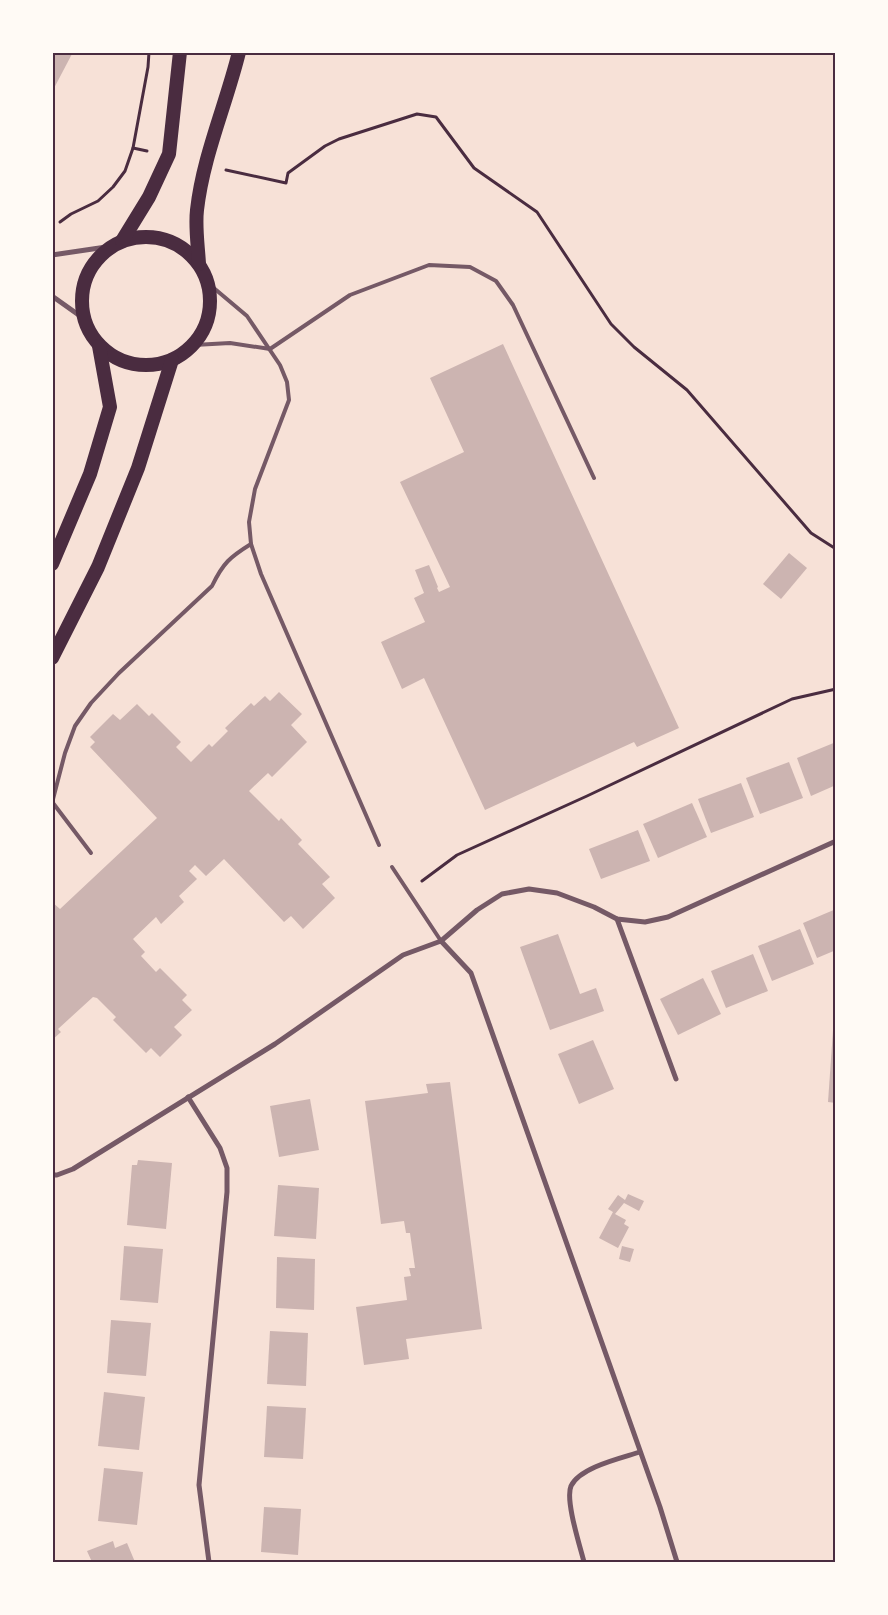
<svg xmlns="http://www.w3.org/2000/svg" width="888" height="1615" viewBox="0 0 888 1615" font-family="'Space Grotesk',sans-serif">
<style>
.building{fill:#ccb4b1}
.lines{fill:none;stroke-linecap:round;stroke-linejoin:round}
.path{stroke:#4a2c40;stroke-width:3}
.service{stroke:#755966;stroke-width:4}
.minor{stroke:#755966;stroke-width:5}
.trunk{stroke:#4a2c40;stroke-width:14}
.neatline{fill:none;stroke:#4a2c40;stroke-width:2}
</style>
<rect width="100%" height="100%" fill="#f7e1d7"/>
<g class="building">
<path d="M52,52h21l-21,40z"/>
<path d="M503,344l176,384 -42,19 -3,-5 -149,68 -61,-132 -22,11 -21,-47 44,-20 -11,-24 10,-5 -9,-23 14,-5 9,22 -1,1 2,4 11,-5 -50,-105 64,-30 -34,-74z"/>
<path d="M789,553l18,15 -26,31 -18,-15z"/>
<path d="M279,692l23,22 -11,11 16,17 -35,35 -4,-4 -19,18 30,30 2,-3 21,22 -4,4 32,33 -8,7 13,14 -32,31 -12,-13 -7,6 -60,-63 -18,17 -11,-11 -6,6 8,8 -18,17 5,6 -23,22 -5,-7 -23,22 12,13 -4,4 15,16 4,-4 27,27 -5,5 10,10 -18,17 8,8 -22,22 -9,-9 -5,5 -33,-33 3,-3 -19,-19 -4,-1 -35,32 3,3 -9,8v-138l8,7 97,-91 -67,-71 5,-5 -5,-5 23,-23 7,6 17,-16 12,12 3,-3 29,29 -5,5 15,15 18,-18 3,3 16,-16 -3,-3 26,-25 3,3 11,-10 5,5z"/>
<path d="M836,742v43l-25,11 -14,-38z"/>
<path d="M789,762l14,36 -43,16 -14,-36z"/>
<path d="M741,783l13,34 -43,16 -13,-34z"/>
<path d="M692,803l15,34 -49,21 -15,-34z"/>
<path d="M638,830l12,31 -49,18 -12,-30z"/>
<path d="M836,909v41l-19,8 -14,-35z"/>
<path d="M800,929l14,35 -42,17 -14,-35z"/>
<path d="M558,934l22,60 16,-6 8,23 -54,19 -30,-83z"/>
<path d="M753,954l15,37 -42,17 -15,-37z"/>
<path d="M703,978l18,36 -43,21 -18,-36z"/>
<path d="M834,1016h2v87l-8,-1z"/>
<path d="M593,1040l21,49 -35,15 -21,-50z"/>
<path d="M450,1082l32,247 -76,10 3,20 -45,6 -8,-58 51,-7 -3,-23 7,-1 -2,-8h6l-5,-35h-4l-2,-12 -23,3 -16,-123 63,-8 -2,-9z"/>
<path d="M310,1099l9,51 -40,7 -9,-51z"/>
<path d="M138,1160l34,3 -6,66 -39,-4 5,-60h5z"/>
<path d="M278,1185l41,3 -3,51 -42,-3z"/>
<path d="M628,1194l16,7 -5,10 -15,-8 -9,11 11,6 -2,4 5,3 -11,21 -19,-10 14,-26 -5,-3 10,-14 7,5z"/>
<path d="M124,1246l39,3 -5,54 -38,-3z"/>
<path d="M622,1246l12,3 -4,13 -11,-3z"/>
<path d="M277,1257l38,2 -1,51 -38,-2z"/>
<path d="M111,1320l40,3 -5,53 -39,-3z"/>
<path d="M270,1331l38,2 -2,53 -39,-2z"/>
<path d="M104,1392l41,5 -6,53 -41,-4z"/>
<path d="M267,1406l39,2 -3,51 -39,-2z"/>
<path d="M104,1468l39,4 -6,53 -39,-4z"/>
<path d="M264,1507l37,2 -3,46 -37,-3z"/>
<path d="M113,1541l2,7 12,-5 8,19h-43l-5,-11z"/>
</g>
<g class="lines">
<g class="path">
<path d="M133,148l14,3"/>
<path d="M226,170l60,13 2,-10 37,-27 14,-7 78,-25 19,3 38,51 63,44 74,112 23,23 53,43 124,143 25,16"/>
<path d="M60,222l11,-8 27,-13 15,-14 12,-16 8,-23 15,-81 1,-15"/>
<path d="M422,881l35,-26 130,-59 205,-97 44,-10"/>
</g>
<g class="service">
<path d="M209,284l38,32 33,49 7,17 2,18 -34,89 -6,33 2,22 10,30 118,271"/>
<path d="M194,345l36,-2 40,6 80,-54 79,-30 41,2 26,14 17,24 81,173"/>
<path d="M52,803l13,-50 10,-27 16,-23 28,-30 93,-87c11,-23 18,-29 39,-42"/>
<path d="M53,803l38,50"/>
<path d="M392,867l49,74"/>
</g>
<g class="minor">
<path d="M52,255l61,-9"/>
<path d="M52,296l31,22"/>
<path d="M617,919l59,160"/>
<path d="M441,941l30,32 189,534 17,55"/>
<path d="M188,1097l32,51 7,20v24l-28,293 10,77"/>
<path d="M52,1175h5l16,-6 202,-125 128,-89 38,-14 36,-31 25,-16 27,-5 28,4 37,14 23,12 28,3 23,-5 168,-76"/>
<path d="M584,1562c-4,-16 -19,-62 -13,-76 9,-19 51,-28 69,-34"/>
</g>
<g class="trunk">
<circle cx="146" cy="301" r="64"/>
<path d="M122,241l27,-44 20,-43 11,-102"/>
<path d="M199,264c-1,-18 -4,-37 -2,-54 6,-54 29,-105 42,-158"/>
<path d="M52,564l38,-90 20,-67 -11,-61"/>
<path d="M52,658l46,-91 40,-99 34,-108"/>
</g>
</g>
<rect width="888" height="1615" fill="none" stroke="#fffaf5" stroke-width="108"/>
<rect x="54" y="54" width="780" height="1507" class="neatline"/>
</svg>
